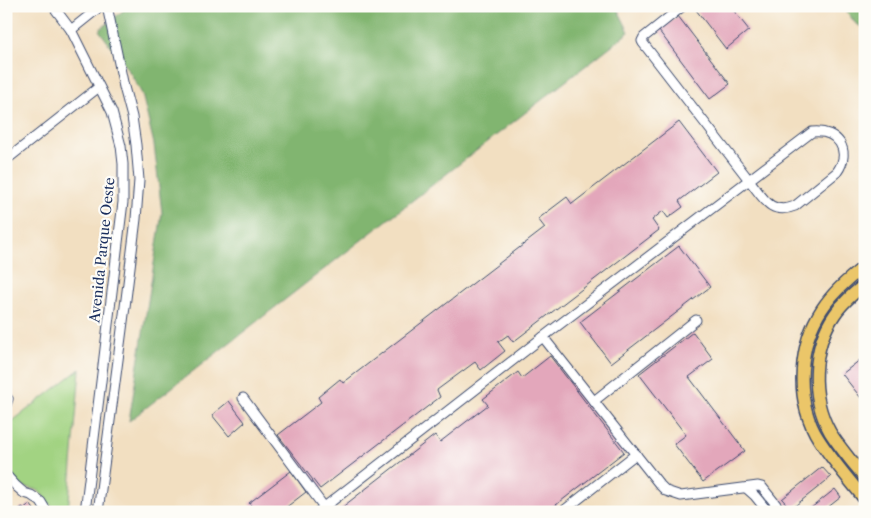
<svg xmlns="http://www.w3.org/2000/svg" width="871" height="518" viewBox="0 0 871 518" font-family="'Libre Caslon Text',serif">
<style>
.green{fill:#a2d382;stroke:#5e8170}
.forest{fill:#81b570;stroke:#4e7267}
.building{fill:#e3a7bb}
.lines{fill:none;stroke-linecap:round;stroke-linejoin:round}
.minor-casing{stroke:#3b496d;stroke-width:11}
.major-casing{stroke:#3b496d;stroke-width:14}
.minor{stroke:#fff;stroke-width:9}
.major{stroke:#ebc669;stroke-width:11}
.labels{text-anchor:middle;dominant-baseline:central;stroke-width:4.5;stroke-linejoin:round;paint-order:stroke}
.street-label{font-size:14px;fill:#1b2f5e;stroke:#fdfcf7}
</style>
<rect width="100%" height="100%" fill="#fdfcf7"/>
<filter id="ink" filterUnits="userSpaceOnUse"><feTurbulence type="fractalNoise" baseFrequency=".02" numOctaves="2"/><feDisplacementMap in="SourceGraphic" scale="10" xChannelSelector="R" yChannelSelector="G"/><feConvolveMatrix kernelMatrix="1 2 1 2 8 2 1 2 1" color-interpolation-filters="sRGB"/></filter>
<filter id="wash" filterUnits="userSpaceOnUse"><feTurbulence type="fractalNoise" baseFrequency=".0096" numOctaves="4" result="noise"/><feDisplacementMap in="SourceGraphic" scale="20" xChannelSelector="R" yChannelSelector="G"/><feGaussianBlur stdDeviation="1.12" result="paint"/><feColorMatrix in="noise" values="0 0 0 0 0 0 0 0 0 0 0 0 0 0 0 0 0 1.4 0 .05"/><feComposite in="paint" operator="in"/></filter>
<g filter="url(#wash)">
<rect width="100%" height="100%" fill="#f2dfc1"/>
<path class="green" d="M80,369l-12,143h-16l1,-4 -15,-18 -17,-4 -15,-16v-44z"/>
<g class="forest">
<path d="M129,6h487l13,26 -500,389 33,-208 -8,-69 -12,-50 -11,-20 -32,-44z"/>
<path d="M843,6h22v23l-10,-6z"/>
</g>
<g id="blocks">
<g class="building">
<path d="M693,6h37l19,24 -23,19z"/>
<path d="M678,16l52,68 -20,15 -51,-68z"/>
<path d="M679,122l38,50 -38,29 4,6 -15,11 -5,-7 -11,9 7,10 -146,112 -5,-7 -10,7 7,9 -24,19 -6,-8 -38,28 3,7 -120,92 -42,-54 43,-33 -3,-5 22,-18 3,4 202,-155 -7,-9 29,-22 5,7z"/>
<path d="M679,246l31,41 -99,76 -31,-41z"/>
<path d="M693,332l20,27 -24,18 56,74 -42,31 -29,-38 12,-9 -47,-61z"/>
<path d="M550,356l74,96 -77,60h-211l99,-77 5,7 48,-37 -5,-6 35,-27 4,6z"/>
<path d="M865,356v47l-23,-29z"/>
<path d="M229,401l16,21 -16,14 -17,-21z"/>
<path d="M822,467l9,10 -40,32 -9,-10z"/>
<path d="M291,471l15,21 -26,20h-24l-7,-9z"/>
<path d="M835,489l6,8 -19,15h-16z"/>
<path d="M30,504l6,8h-20l6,-5 2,1z"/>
</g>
</g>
</g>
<g filter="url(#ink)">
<use href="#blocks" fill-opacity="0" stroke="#3b496d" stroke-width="1"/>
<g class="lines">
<defs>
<g id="minor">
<path d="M53,6l18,24 41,82 9,34 2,18v38l-38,310"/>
<path d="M71,30l30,-24"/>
<path d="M6,160l93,-73"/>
<path d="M543,337l117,148 6,6 15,5 77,-10 4,1 20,25"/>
<path d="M6,397l2,2 -2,6"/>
<path d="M243,398l81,109"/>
<path d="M594,401l102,-81"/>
<path d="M6,475l10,11 8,7 7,2 10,7 6,10"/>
<path d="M746,488l9,8 13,16"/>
<path d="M98,512l28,-213 10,-80 3,-39 -3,-35 -4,-28 -8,-30 -17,-81"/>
<path d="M318,512l225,-175 269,-205c26,-3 40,19 25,40l-42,34c-25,10 -32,-9 -46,-26l-106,-137 -1,-2 2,-4 39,-31"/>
<path d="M562,512l74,-58"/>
</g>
<g id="major">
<path d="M865,266c-16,12 -32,26 -43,43 -23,35 -27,86 -7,124 13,23 34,46 50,67"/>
<path d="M865,284c-11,9 -22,18 -30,30 -23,33 -25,82 -5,118 10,16 23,31 35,46"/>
</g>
</defs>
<use href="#minor" class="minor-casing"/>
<use href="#major" class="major-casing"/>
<use href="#minor" class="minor"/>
<use href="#major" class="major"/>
</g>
</g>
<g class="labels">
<g class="street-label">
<text transform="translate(102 250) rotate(-84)">Avenida Parque Oeste</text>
</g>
</g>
<rect width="871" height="518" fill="none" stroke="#fdfcf7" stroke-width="25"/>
</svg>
